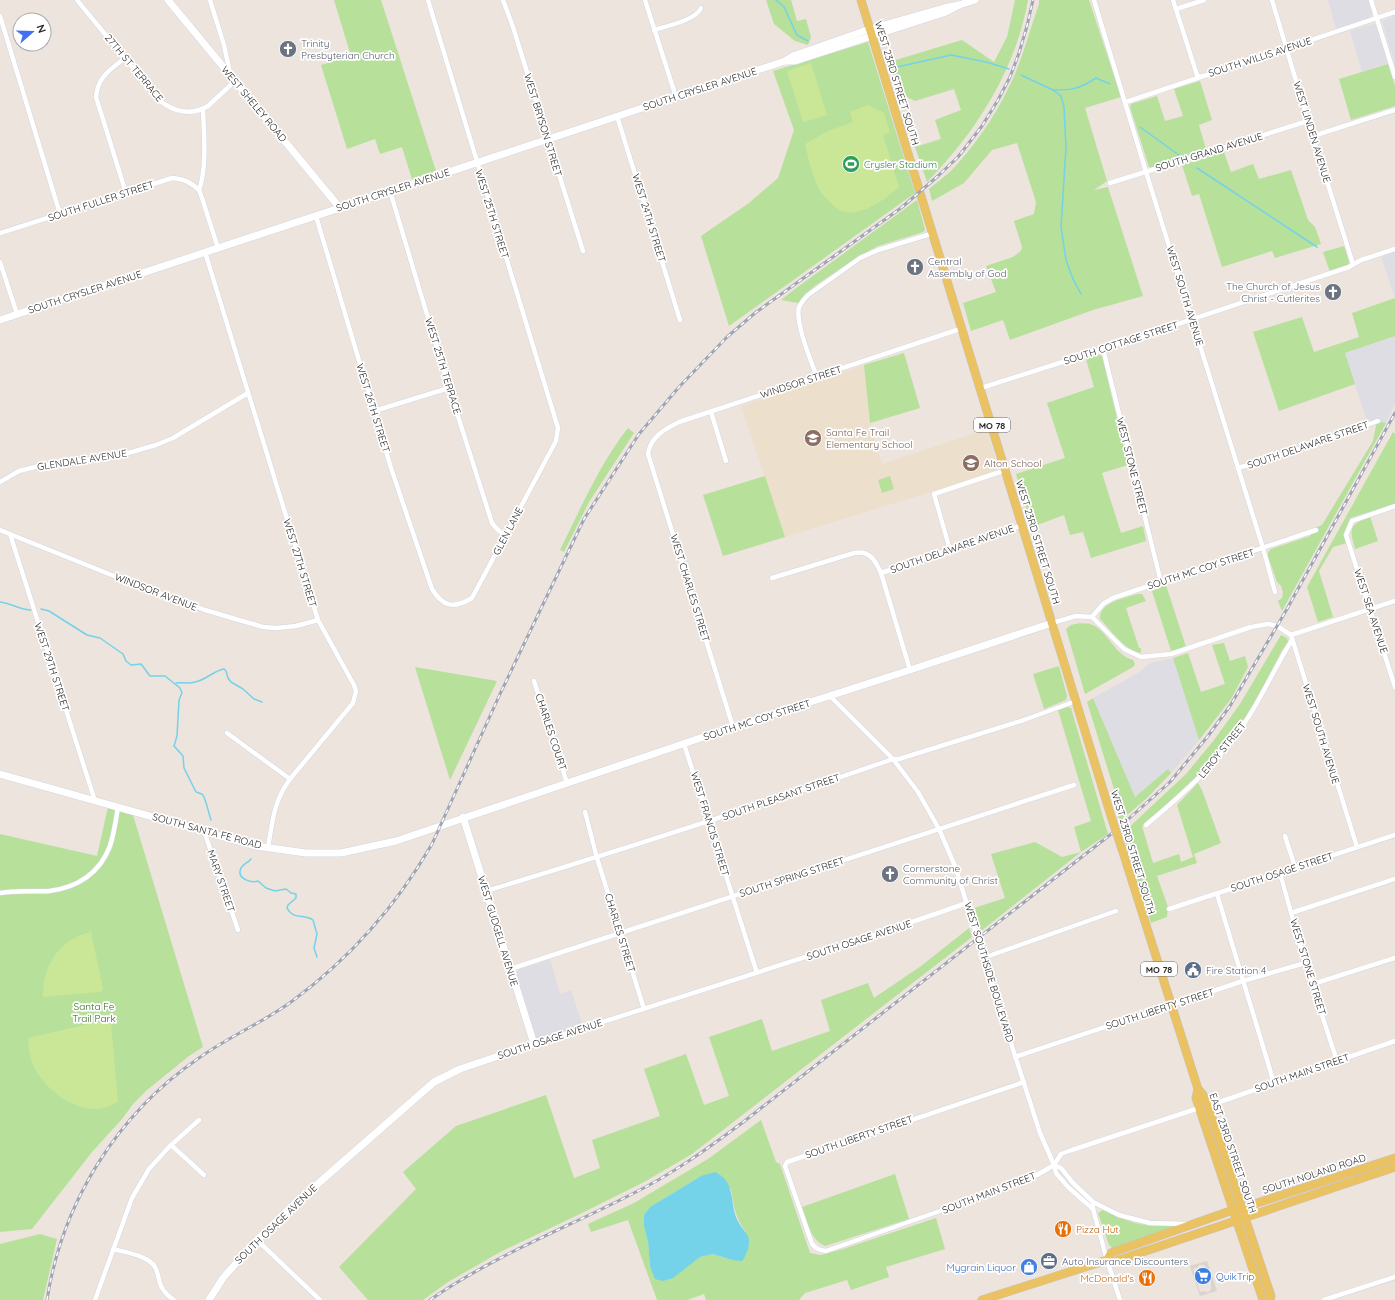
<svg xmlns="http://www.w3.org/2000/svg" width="1395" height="1300" viewBox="0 0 1395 1300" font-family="Quicksand,sans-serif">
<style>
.industrial{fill:#dfdde4}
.education{fill:#ece0cd}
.green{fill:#b7e09b;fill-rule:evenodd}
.pitch{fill:#cae797}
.plaza{fill:#d8d4cf;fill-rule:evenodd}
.water{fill:#74d2e9}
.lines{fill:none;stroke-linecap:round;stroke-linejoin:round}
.stream{stroke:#74d2e9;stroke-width:1.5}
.street-casing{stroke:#d2d6e2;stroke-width:5.5}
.secondary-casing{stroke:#d2d6e2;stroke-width:8}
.primary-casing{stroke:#c3c3c3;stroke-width:9}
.street{stroke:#fff;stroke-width:4.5}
.secondary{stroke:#fff;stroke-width:7}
.primary{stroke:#ebc262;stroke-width:8}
.rail-casing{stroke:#a0a4b4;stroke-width:3}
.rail{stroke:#fff;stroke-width:1.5;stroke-dasharray:4.5;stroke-linecap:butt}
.street-bridge-casing{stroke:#d2d6e2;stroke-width:5.5;stroke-linecap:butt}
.primary-bridge-casing{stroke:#c3c3c3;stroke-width:9;stroke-linecap:butt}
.street-bridge{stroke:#fff;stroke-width:4.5}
.primary-bridge{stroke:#ebc262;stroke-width:8}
.labels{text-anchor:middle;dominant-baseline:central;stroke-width:3.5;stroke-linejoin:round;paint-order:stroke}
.shield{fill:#fff;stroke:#6a6a6a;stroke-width:1}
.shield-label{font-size:9px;font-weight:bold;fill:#2a2a2a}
.worship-label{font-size:10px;fill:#5b616d;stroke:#fff;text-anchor:start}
.street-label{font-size:10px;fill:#2a2a2a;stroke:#fff}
.leisure-label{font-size:10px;fill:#27864d;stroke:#fff;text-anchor:start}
.education-label{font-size:10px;fill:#785e54;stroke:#fff;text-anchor:start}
.service-label{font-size:10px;fill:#4e5e75;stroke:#fff;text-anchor:start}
.park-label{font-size:10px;fill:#30641d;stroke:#fff}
.food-label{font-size:10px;fill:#c56008;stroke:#fff;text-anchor:start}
.shop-label{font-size:10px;fill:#366cbe;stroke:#fff;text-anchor:end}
</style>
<rect width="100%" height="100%" fill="#ece4dd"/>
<g class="industrial">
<path d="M1328,0h40l4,13 -2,6 -34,10z"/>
<path d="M1395,16v49l-13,-44z"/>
<path d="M1373,24h2l2,3 11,37 -26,8 -12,-41z"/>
<path d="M1395,252v46l-14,-41z"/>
<path d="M1395,336v67l-9,20 -9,-2 -10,1 -22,-69z"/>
<path d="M1173,658l26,82 -28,33 -3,-4 -33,28 -42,-99 45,-25 12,-10z"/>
<path d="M550,959l10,35 11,-4 12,36 -45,14 -3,-2 -19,-64 1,-4z"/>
</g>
<path class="education" d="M864,365l6,58 12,41 105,-35 11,38 -1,3 -4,2 -17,6 -191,59 -44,-131z"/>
<g class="green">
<path d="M334,0h47l55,171 -24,8 -10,-32 -22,7 -5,-15 -28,10 -26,-84 30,-9z"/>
<path d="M766,0h25l6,21 9,-2 5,18 -3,8 -13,-4 -21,-17z"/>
<path d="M1015,0h13c-12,69 -52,132 -101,182l-12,-35 26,-8 -6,-19 26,-10 -7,-21 -39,12 -16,-8 -10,-31 73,-22 32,22 13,-25z"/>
<path d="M1039,0h50l32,97 -36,11 22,73 -13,9 14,-3 35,109 -50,14 -83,30 -7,-20 -32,11 -8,-28 33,-11 -10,-26 27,-9 8,-6 1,-4 -8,-26 20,-7 2,-12 -19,-59 -25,7 -28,33 -32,18 -3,-12c7,-6 14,-11 21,-17 24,-25 44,-54 59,-85 13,-26 20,-55 30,-83z"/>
<path d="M868,42l47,151 -186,133 -28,-90 48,-33 29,-25 16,-48 -21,-59z"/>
<path d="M1388,64l7,22v20l-44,14 -12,-41z"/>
<path d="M1200,81l12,39 -13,5 7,24 -54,19 -3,-1 -19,-60 1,-3 26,-8 8,25 18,-5 -9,-27z"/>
<path d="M1224,152l7,20 22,-8 6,15 32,-9 17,50 7,7 6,17 -46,14 -3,-7 -50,16 -23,-73 -7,2 -10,-31z"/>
<path d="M917,200l8,30 -2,2 -45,14 -17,9 -45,30 -11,9 -7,9 -17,-3 14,-11z"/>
<path d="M1344,246l5,16 -1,3 -18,7 -7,-20z"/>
<path d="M1395,298v38l-50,17 10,31 -76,27 -26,-79 49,-15 12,35 45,-15 -7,-24z"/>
<path d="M904,353l16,55 -50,15 -6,-58z"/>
<path d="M1099,355l3,1 26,109 -26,8 19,60 22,-7 3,15 -55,17 -8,-26 -13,3 -6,-20 -32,12 -16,-53 49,-16 -18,-55 47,-16 -8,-28z"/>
<path d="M1377,421l9,2 -104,188 -4,-10 4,-3 1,-6 -2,-6 -4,-4 -9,-26v-4l3,-3 39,-13 5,-8 7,-3 51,-84z"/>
<path d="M628,428l6,5 -45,69 -25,50 -4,-2c21,-42 39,-85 68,-122z"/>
<path d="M1393,432l2,2v70l-45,14 -6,16 3,9 -14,4 -14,24 14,46 -15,5 -11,-35z"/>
<path d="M765,476l20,61 -62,19 -20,-61z"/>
<path d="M890,476l4,13 -12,4 -4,-13z"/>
<path d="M1370,516l8,25 -23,8c-6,-22 -6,-23 15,-33z"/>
<path d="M1166,585l20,62 -15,4 -19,-60z"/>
<path d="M1138,594h4l4,7 -20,7 13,40h2v5c-17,-3 -29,-22 -41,-34 -1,-17 25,-21 38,-25z"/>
<path d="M1080,623c3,1 7,0 10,1 18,6 24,31 43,36l2,4 -2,3 -48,27 -19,-65 5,-4z"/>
<path d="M1281,635l6,3 1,4 -6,8c-15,31 -32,63 -53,90 -25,32 -57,59 -87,86l11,37 26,-9 2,8 12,-5 -16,-52 21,-22 4,7 19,53 -27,11 3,9 -40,13 11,31 -1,10 -16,6 -28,-90 63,-59 28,-34 26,-36z"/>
<path d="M1224,643l6,18 15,-5 3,11 -17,32 -32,41 -26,-82 15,-5 13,39 24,-8 -13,-39z"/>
<path d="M1059,666l8,30 -1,4 -22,9 -11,-35z"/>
<path d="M415,667l82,14 -47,99z"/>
<path d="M1093,698l42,99 33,-28 3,4 -24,25 -27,23 -4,-12 2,-7 -31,-100z"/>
<path d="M1067,707l4,1 37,126 -27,18 -100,79 -7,-23 31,-10 -14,-44 44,-12 27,15 19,-5 -7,-25 17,-6 -33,-111z"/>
<path d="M108,807l25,8 70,232 -14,9 -42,34 -14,14 -11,15 -30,33 -60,77 -32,3v-398l97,22z"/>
<path d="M969,928l3,9 -280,217 -48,28 -62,31 -80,38 -54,31 -25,18h-55l-29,-33 77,-78 -13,-17 53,-46 90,-31 28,83 26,-10 -8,-28 68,-24 -16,-47 42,-15 18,51 25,-9 -20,-59 53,-18 10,32 58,-20 -9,-31 47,-17 6,15 47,-32z"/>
<path d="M761,1120l15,42 4,2 30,89 11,2 22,-6 93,-31 9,31 -59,18 3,10 -38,13 -4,-10 -42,13 -6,7h-93l-2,-6 -17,6h-30l-29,-80 -37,12 -3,-8 46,-21 74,-44zM701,1176l30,13c3,18 4,28 15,43l-14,28 -19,-6 -13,3 -10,7 -40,2 -2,-24 -4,-16v-11l6,-8z"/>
<path d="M895,1174l14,45 -84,27c-15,-6 -18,-26 -23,-39z"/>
<path d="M1103,1210c8,3 16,7 23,10 16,6 31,7 48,5v2l-59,21h-3l-3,-3 -11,-32z"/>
<path d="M40,1234l17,5 -14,61h-43v-56z"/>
</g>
<g class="pitch">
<path d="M811,63l16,52 -24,7 -16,-51z"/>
<path d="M868,105l16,8 6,19 -7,3 16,52c-12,11 -37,29 -54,25 -6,-1 -11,-6 -15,-10 -6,-5 -11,-12 -14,-19 -5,-13 -8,-26 -11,-39l23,-13 25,-9 -3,-10z"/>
<path d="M91,932l12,57 -3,3 -57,5c0,-32 15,-57 48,-65z"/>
<path d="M107,1020l4,3 7,79c-8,4 -15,7 -24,7 -24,-1 -48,-20 -59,-40 -5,-9 -6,-21 -7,-31z"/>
</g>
<path class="plaza" d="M1207,1261l10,30 -17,5 -10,-30zM1199,1265h5l5,8 2,6v10l-3,4 -3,-2 -5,1 -7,-23 5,-2z"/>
<path class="water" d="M715,1172c23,11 13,33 24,51 3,6 10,11 10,18 0,7 -3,15 -7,20l-10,-1 -19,-6 -13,3 -27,21 -10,3 -8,-2 -5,-13 -2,-24 -4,-16v-11l6,-8 51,-31z"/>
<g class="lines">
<g class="stream">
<path d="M776,0l8,7 13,28 11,6"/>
<path d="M897,67l54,-12 35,7 23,7"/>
<path d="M1021,75l32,15 8,6 3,11 2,40 -5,80 5,33 7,19 8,15"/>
<path d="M1053,90c20,0 26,-1 43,-12l14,6"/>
<path d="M1140,127l43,31"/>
<path d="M1197,168l120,79"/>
<path d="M0,602c11,1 20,8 31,8"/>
<path d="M41,609l8,2 38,24 13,3 23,16 3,7 5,4 10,-1 9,12h15l15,12 2,5 -3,7 -2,36 -3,10 9,10 1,12 12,24c1,0 5,2 6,2 4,4 7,21 9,26"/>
<path d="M176,683c6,-1 13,1 19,-1 11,-2 18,-11 29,-13l2,2 2,7 3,4 12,7 11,10 8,3"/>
<path d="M251,859c-3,4 -8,5 -10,9 -5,11 10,15 17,13l8,7 9,3 11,-2 5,4 5,1v4l-8,7 -1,3c7,13 17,5 26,12l4,14 -3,14 3,9"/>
</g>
<defs>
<g id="street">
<path d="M77,0l82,100c14,12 33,16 49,6l27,-25"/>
<path d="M210,0l14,45 6,28"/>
<path d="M503,0l9,24 71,227"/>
<path d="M645,0l31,97"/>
<path d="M1094,0l52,172 117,376 12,44"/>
<path d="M1173,0l24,75 4,2"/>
<path d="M1272,0l36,121 45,143"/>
<path d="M1371,0l24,77"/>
<path d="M1176,9l28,-9"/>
<path d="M0,16l60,198"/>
<path d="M654,30c13,-4 42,-10 47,-22"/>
<path d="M125,58c-15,12 -27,18 -29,39l30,96"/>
<path d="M1126,102l269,-90"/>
<path d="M203,110c1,23 4,59 -4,80l3,8 16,50"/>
<path d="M617,116l63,204"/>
<path d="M1313,136l82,-26"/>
<path d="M1110,183l198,-62"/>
<path d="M390,191l59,197 43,135 5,6 8,7"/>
<path d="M316,216l75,252 41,121c11,18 22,20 40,9l84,-157 2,-13 -130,-428"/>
<path d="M0,233l172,-55c12,1 18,4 27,12"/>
<path d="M205,252l113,368 36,65 2,6 -3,12 -63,76c-17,24 -17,41 -22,68"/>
<path d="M0,262l17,52"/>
<path d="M1103,349l58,233"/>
<path d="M817,377c-6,-16 -22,-54 -18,-70 2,-4 6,-9 9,-12l52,-37 18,-8 56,-17"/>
<path d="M981,388l122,-39 246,-82 12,-7 34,-11"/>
<path d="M374,411l75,-23"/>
<path d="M711,412l15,49"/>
<path d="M1238,468l47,-14 93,-33"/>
<path d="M0,482l19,-11 20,-5 82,-11 35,-10 17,-7 75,-45"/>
<path d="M1395,506l-43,15 -6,14 49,152"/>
<path d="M0,530l109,44 96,36 27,8 31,9 13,1 20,-2 22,-6"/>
<path d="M10,534l85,267"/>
<path d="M950,550l-16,-56 72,-24"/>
<path d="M881,573l142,-48"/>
<path d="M772,578l82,-25c16,-3 21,7 27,20l29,97"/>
<path d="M1092,617l11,-13 10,-6 203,-68"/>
<path d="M1052,623l24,-7 16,1 32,32 17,8 30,-3 80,-27 17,-3 9,2 14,9 66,212"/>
<path d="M1291,635l104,-34"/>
<path d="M534,681l33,102"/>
<path d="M830,696l63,63 25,33 21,37 16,37 20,64"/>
<path d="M733,727l-85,-273c2,-17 17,-25 31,-32l284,-94"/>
<path d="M227,733l63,46"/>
<path d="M684,744l73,229"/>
<path d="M585,812l12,46 47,151"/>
<path d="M1146,825c36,-30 72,-62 98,-101 18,-27 31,-57 48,-84"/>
<path d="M204,831l34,99"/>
<path d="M1285,836l10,31"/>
<path d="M1280,873l25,90 32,98"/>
<path d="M486,891c136,-41 272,-85 407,-132h6l125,-39 52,-19"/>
<path d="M0,893c17,-3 32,-1 49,-2 28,-3 51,-18 61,-45 4,-12 6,-26 8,-39"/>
<path d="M1217,894l57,189"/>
<path d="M1169,909l226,-74"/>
<path d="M1291,913l104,-34"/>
<path d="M980,947l60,186 14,32 2,8 12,14 25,22"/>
<path d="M983,958l133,-47"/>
<path d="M510,969l564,-184"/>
<path d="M1313,984l82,-26"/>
<path d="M534,1044l340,-109 93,-32"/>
<path d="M1015,1057l228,-76 62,-18"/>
<path d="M1024,1082l-237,80 -2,4 27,78c4,5 7,6 14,7l188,-66 23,-10 17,-10 7,-11 11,-4 127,-42"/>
<path d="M1208,1106l187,-65"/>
<path d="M171,1145l33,30"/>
<path d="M1054,1165l7,3 12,15 20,19 26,13 31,8 38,1"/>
<path d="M1093,1205v4l14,51 13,40"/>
<path d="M257,1240l63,60"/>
<path d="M113,1249c11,3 27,5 36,12 10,6 8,16 12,25 3,6 7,10 13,14"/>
<path d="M95,1300l37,-102 17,-29 20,-22 30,-27"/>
<path d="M1324,1300l71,-23"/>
</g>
<g id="secondary">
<path d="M168,0l172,208"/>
<path d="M785,61h10l151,-49 13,-7 16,-5"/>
<path d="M0,320l785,-259 8,-5 77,-27 74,-21 15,-3"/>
<path d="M0,774l256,72 50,7h35l55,-12 337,-114 177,-57 142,-47"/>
<path d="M209,1300l14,-22 31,-35 35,-34 145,-127 26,-13 74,-25 -71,-227"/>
</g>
<g id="primary">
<path d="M861,0l250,816"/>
<path d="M1122,849l76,240 5,6 5,11 63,190 -1,4"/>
<path d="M1198,1089l-2,9 67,202"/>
<path d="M1107,1260l4,-7 122,-43 9,-2 153,-50"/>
<path d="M982,1300l125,-40 6,2 282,-95"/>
</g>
</defs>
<use href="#street" class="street-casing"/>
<use href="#secondary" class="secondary-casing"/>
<use href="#primary" class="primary-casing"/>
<use href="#street" class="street"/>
<use href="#secondary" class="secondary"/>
<use href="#primary" class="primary"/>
<defs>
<g id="rail">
<path d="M47,1300c15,-97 70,-186 152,-242 29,-21 63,-35 92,-56 57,-42 106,-97 141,-158l68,-150 84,-175 55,-85 40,-47 48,-50 28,-24 146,-105 37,-32 20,-19 24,-31 16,-26 12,-23 9,-24 8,-27 6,-26"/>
<path d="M430,1300c63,-44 134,-71 202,-106 39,-19 75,-45 110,-71l373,-292 55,-49 38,-46 22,-30 57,-97 108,-196"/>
</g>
</defs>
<use href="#rail" class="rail-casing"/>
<use href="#rail" class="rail"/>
<defs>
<path id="street-bridge" d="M975,930l5,17"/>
<path id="primary-bridge" d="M1111,816l11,33"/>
</defs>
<use href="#street-bridge" class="street-bridge-casing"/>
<use href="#primary-bridge" class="primary-bridge-casing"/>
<use href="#street-bridge" class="street-bridge"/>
<use href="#primary-bridge" class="primary-bridge"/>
</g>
<defs>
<symbol id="church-disc" viewBox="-11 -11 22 22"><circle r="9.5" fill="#6b7280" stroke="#fff"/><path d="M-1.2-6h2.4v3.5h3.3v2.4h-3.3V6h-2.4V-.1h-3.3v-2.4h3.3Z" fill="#fff"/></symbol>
<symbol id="stadium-disc" viewBox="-11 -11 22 22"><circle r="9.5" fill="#2e9e5b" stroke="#fff"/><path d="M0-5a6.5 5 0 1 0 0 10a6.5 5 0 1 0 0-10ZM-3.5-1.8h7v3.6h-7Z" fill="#fff"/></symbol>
<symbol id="school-disc" viewBox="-11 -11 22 22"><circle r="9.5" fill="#8d6e63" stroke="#fff"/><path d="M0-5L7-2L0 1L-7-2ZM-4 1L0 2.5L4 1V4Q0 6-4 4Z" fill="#fff"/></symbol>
<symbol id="civic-disc" viewBox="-11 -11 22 22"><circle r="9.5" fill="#5c6f8a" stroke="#fff"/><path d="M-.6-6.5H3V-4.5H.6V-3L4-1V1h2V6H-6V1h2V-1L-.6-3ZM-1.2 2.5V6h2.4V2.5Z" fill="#fff"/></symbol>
<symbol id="restaurant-disc" viewBox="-11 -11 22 22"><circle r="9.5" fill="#e8710a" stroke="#fff"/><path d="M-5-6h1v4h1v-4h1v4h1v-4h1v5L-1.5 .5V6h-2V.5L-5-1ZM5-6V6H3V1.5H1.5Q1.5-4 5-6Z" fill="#fff"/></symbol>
<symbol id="office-disc" viewBox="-11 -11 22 22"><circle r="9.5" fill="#5c6f8a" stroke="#fff"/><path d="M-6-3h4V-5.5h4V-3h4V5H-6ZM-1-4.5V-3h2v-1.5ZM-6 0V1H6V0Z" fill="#fff"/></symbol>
<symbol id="shop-disc" viewBox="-11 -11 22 22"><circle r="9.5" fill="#3f7fe0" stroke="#fff"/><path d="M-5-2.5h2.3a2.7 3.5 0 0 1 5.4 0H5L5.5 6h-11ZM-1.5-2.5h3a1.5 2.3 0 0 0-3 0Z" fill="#fff"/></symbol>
<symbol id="supermarket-disc" viewBox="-11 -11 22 22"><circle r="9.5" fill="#3f7fe0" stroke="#fff"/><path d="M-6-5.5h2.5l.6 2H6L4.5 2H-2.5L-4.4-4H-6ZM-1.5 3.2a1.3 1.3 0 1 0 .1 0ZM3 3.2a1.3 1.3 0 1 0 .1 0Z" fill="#fff"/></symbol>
</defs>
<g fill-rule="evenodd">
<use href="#church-disc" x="278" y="39" width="20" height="20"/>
<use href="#stadium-disc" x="841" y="154" width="20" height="20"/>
<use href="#church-disc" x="905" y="257" width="20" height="20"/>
<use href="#church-disc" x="1323" y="282" width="20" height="20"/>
<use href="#school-disc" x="803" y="428" width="20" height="20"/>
<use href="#school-disc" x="961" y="453" width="20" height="20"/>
<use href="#church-disc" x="880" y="864" width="20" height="20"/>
<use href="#civic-disc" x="1183" y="960" width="20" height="20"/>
<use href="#restaurant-disc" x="1053" y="1219" width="20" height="20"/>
<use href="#office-disc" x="1039" y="1251" width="20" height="20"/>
<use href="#shop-disc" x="1019" y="1257" width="20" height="20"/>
<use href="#supermarket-disc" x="1193" y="1266" width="20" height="20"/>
<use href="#restaurant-disc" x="1137" y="1268" width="20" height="20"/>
</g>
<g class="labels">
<g class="shield">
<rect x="974" y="418" width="36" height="14" rx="3"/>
<rect x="1141" y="962" width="36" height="14" rx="3"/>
</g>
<g class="shield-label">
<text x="992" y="425">MO 78</text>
<text x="1159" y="969">MO 78</text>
</g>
<g class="worship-label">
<text x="301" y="43">Trinity<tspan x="301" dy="12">Presbyterian Church</tspan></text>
<text x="928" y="261">Central<tspan x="928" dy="12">Assembly of God</tspan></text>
<text x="1320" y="286" text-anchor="end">The Church of Jesus<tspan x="1320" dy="12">Christ - Cutlerites</tspan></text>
<text x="903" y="868">Cornerstone<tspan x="903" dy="12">Community of Christ</tspan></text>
</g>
<g class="street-label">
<text transform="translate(1260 57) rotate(-18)">SOUTH WILLIS AVENUE</text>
<text transform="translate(134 68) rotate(50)">27TH ST TERRACE</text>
<text transform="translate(897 83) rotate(73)">WEST 23RD STREET SOUTH</text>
<text transform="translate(700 89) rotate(-18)">SOUTH CRYSLER AVENUE</text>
<text transform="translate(254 104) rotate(50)">WEST SHELEY ROAD</text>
<text transform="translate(543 125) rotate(73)">WEST BRYSON STREET</text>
<text transform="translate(1312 132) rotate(73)">WEST LINDEN AVENUE</text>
<text transform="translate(1209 152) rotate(-17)">SOUTH GRAND AVENUE</text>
<text transform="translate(393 190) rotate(-18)">SOUTH CRYSLER AVENUE</text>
<text transform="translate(101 201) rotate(-18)">SOUTH FULLER STREET</text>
<text transform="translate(492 214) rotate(73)">WEST 25TH STREET</text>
<text transform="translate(649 218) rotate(73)">WEST 24TH STREET</text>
<text transform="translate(85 292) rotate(-18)">SOUTH CRYSLER AVENUE</text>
<text transform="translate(1185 296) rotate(73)">WEST SOUTH AVENUE</text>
<text transform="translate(1121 343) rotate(-18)">SOUTH COTTAGE STREET</text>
<text transform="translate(443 366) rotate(73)">WEST 25TH TERRACE</text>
<text transform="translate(801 382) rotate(-18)">WINDSOR STREET</text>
<text transform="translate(373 408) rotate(73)">WEST 26TH STREET</text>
<text transform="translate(1308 445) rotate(-19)">SOUTH DELAWARE STREET</text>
<text transform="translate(82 460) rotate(-9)">GLENDALE AVENUE</text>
<text transform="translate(1132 466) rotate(76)">WEST STONE STREET</text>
<text transform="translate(508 531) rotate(-62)">GLEN LANE</text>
<text transform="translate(1038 542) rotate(73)">WEST 23RD STREET SOUTH</text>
<text transform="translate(952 549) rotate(-19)">SOUTH DELAWARE AVENUE</text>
<text transform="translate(300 563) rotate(73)">WEST 27TH STREET</text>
<text transform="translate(1201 569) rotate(-18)">SOUTH MC COY STREET</text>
<text transform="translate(690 588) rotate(73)">WEST CHARLES STREET</text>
<text transform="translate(156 592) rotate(21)">WINDSOR AVENUE</text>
<text transform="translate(1371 611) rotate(72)">WEST SEA AVENUE</text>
<text transform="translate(52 667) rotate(72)">WEST 29TH STREET</text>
<text transform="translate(757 720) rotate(-18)">SOUTH MC COY STREET</text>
<text transform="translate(551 732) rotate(72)">CHARLES COURT</text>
<text transform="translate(1321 734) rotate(73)">WEST SOUTH AVENUE</text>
<text transform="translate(1222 750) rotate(-51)">LEROY STREET</text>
<text transform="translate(781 797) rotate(-19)">SOUTH PLEASANT STREET</text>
<text transform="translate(710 824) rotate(73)">WEST FRANCIS STREET</text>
<text transform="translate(207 831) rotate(15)">SOUTH SANTA FE ROAD</text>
<text transform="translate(1133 852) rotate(73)">WEST 23RD STREET SOUTH</text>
<text transform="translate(1282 872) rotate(-18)">SOUTH OSAGE STREET</text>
<text transform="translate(792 877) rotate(-18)">SOUTH SPRING STREET</text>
<text transform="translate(221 881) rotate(71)">MARY STREET</text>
<text transform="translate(498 931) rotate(73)">WEST GUDGELL AVENUE</text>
<text transform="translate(620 933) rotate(73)">CHARLES STREET</text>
<text transform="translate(859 940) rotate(-18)">SOUTH OSAGE AVENUE</text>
<text transform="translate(1308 967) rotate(73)">WEST STONE STREET</text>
<text transform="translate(989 972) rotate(73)">WEST SOUTHSIDE BOULEVARD</text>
<text transform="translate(1160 1009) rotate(-18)">SOUTH LIBERTY STREET</text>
<text transform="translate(550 1039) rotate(-18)">SOUTH OSAGE AVENUE</text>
<text transform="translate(1302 1073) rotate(-19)">SOUTH MAIN STREET</text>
<text transform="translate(859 1137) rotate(-19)">SOUTH LIBERTY STREET</text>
<text transform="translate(1233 1153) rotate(71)">EAST 23RD STREET SOUTH</text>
<text transform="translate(1314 1174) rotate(-18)">SOUTH NOLAND ROAD</text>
<text transform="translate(989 1193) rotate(-21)">SOUTH MAIN STREET</text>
<text transform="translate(276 1224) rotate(-44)">SOUTH OSAGE AVENUE</text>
</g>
<g class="leisure-label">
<text x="864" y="164">Crysler Stadium</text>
</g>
<g class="education-label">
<text x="826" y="432">Santa Fe Trail<tspan x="826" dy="12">Elementary School</tspan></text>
<text x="984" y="463">Alton School</text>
</g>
<g class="service-label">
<text x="1206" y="970">Fire Station 4</text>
<text x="1062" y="1261">Auto Insurance Discounters</text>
</g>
<g class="park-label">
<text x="94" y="1006">Santa Fe<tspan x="94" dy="12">Trail Park</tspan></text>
</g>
<g class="food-label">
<text x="1076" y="1229">Pizza Hut</text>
<text x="1134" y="1278" text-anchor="end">McDonald's</text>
</g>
<g class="shop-label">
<text x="1016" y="1267">Mygrain Liquor</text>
<text x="1216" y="1276" text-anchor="start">QuikTrip</text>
</g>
</g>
<g transform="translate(32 32) rotate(70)"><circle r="19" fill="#ffffff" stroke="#aaaaaa"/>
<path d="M0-3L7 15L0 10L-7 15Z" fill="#436ff2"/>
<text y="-6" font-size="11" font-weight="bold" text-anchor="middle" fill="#2a2a2a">N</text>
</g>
</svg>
